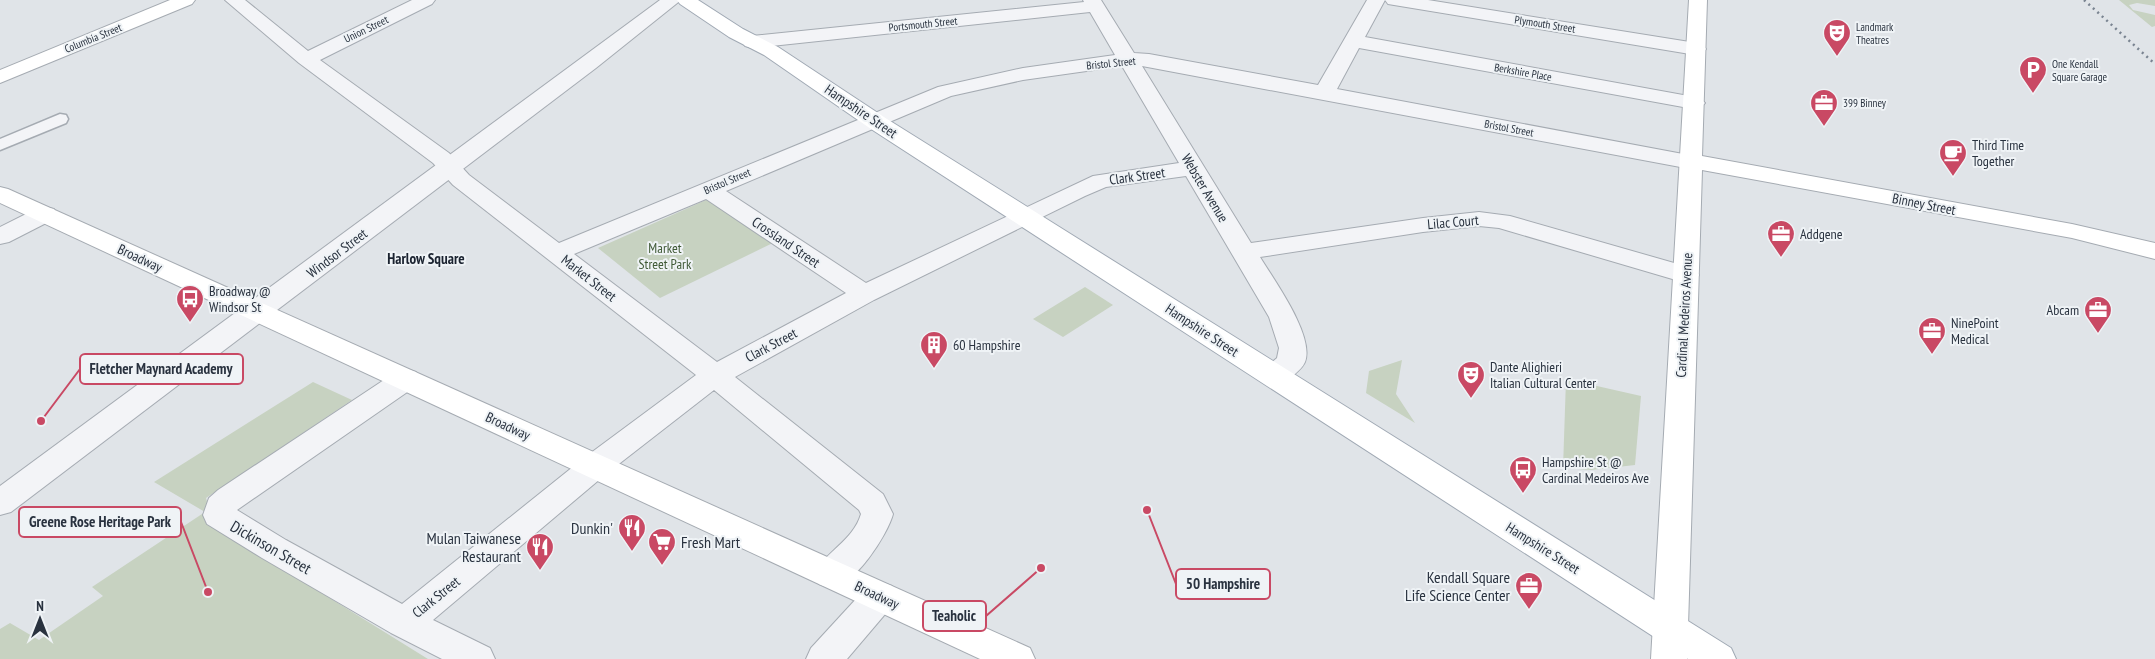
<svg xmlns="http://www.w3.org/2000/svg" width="2155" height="659" viewBox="0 0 2155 659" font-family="'PT Sans Narrow',sans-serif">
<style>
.green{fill:#c7d2c1}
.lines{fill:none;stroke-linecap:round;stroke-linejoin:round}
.pedestrian-casing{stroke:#a5abb2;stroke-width:3}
.minor-casing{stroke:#a5abb2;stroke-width:2}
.tertiary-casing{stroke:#a5abb2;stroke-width:2}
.secondary-casing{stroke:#a5abb2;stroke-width:2}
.primary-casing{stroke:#a0a9b4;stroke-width:2}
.pedestrian{fill:#f3f4f7;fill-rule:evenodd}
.minor{fill:#f3f4f7;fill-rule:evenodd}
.tertiary{fill:#f3f4f7;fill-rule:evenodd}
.secondary{fill:#fff;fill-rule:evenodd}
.primary{fill:#fff;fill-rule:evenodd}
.rail{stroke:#7a8491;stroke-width:2.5;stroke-dasharray:2 4;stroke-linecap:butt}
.labels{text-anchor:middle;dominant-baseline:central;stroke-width:4;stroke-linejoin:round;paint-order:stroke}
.far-street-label{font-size:11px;fill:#29323f;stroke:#eff3f6}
.far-poi-label{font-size:11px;fill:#29323f;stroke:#eff3f6;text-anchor:start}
.street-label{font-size:14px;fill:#29323f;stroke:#eff3f6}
.poi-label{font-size:14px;fill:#29323f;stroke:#eff3f6;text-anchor:start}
.park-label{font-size:14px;fill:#405a37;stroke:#eff3f6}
.neighbourhood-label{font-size:15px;font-weight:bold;fill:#1b2330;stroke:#eff3f6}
.near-poi-label{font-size:16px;fill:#29323f;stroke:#eff3f6;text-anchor:end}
.near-street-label{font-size:16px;fill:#29323f;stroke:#eff3f6}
.leader{fill:none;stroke:#c94964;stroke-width:2}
.callout-dot{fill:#c94964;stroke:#eff3f6;stroke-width:2}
.callout{fill:#eff3f6;stroke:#c94964;stroke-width:2}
.callout-label{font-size:15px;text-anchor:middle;font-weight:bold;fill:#29323f}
</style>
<rect width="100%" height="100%" fill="#e0e4e8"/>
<g class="green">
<path d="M2119,0h36v6l-18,-3 -8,2 4,5 22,5v11l-3,1z"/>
<path d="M715,196l64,44 -119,58 -62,-50z"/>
<path d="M1085,287l28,18 -50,32 -30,-18z"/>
<path d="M1402,360l-6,34 19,29 -49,-30 3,-22z"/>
<path d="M1566,379l75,17 -6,69 -44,5 -28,-2z"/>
<path d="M313,382l39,18 -146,98 2,7 -4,15 224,139h-428v-30l10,-6 29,17 64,-44 -11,-9 113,-75 -51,-30z"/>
</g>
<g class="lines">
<defs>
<path id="pedestrian" d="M60,114l6,1 2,4 -2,4 -66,27v-11z"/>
<g id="minor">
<path d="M225,0h20l63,51 104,-51h23l-3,4 -112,56 129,93 20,22 90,68 379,-156 85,-19 92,-13 -25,-43 -338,36 -7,-2 -3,-4 3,-4 7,-2 332,-34 -1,-2h18l33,53 15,1 169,31 49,-85h61l268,43 7,2 3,4 -3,4 -7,2 -302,-50 -6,-1 -3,-4 -20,37 329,60 7,2 4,4 -4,4 -7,2 -335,-61 -22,41 362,68 3,5 -3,5 -8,2 -549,-103 109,177 172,-25 56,-6 31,4 185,53 4,6 -4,6 -9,2 -187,-55 -20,-2 -56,6 -163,25c14,23 55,79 45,105 -2,5 -6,8 -10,12 -11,9 -17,13 -31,9l-4,-7 4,-7 13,-11 2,-10 -10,-31 -83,-141 -80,11 -21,9 -211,104 -139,77 148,117 10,20c-5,20 -40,75 -63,73 -4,0 -8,-2 -11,-3l-5,-10c12,-23 39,-33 47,-60l-2,-4 -145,-120 -108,84 -173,146 57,28 5,11h-53l-51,-26 -129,-75 -55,-34 -4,-9 6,-17 9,-8 178,-118 10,-3 10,3 4,7 -4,7 -179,124 49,30 116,64 182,-146 112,-83 -243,-190 -20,-22 -134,-100zM1122,66l57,97 -86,13 -227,107 -140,-92 225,-95 72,-16zM706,199l140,94 -129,69 -143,-108z"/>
<path d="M45,207l9,2 3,5 -3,5 -45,23 -9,2v-17l36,-18z"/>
<path d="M880,582l12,4 6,10 -6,10 -45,53h-41l5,-11 57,-62z"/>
</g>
<path id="tertiary" d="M660,0h21l-85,68 -585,444 -11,3v-29z"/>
<g id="secondary">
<path d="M170,0h25l-3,4 -192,79v-13z"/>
<path d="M1689,0h18l-5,156 370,68 83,19v16l-83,-21 -370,-68 -15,489h-36z"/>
<path d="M0,187l8,2 1022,459 5,11h-55l-980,-456z"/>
</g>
<path id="primary" d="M677,0h21l45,29 35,18 109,72 844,529 5,11h-48l-817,-530 -107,-74 -35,-18 -49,-33z"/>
</defs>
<use href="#pedestrian" class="pedestrian-casing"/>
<use href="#minor" class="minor-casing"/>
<use href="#tertiary" class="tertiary-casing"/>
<use href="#secondary" class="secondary-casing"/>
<use href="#primary" class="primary-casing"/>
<use href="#pedestrian" class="pedestrian"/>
<use href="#minor" class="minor"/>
<use href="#tertiary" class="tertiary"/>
<use href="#secondary" class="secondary"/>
<use href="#primary" class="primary"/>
<path class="rail" d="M2084,0l71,64"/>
</g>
<defs>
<symbol id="theatre-pin" viewBox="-11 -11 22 30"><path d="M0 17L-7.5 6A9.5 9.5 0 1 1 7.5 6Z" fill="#c94964" stroke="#eff3f6"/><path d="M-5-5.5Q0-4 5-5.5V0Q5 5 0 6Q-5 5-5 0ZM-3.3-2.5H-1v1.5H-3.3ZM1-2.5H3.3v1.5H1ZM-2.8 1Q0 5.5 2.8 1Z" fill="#fff"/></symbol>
<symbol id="parking-pin" viewBox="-11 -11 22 30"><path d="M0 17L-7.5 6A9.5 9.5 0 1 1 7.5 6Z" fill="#c94964" stroke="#eff3f6"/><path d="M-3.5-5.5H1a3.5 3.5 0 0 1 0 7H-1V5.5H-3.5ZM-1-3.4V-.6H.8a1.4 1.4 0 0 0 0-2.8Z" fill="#fff"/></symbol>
<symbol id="office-pin" viewBox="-11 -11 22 30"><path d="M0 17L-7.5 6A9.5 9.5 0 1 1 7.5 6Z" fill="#c94964" stroke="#eff3f6"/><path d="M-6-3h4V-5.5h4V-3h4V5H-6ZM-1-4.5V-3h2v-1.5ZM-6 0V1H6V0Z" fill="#fff"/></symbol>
<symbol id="cafe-pin" viewBox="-11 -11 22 30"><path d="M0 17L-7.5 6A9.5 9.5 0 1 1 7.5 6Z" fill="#c94964" stroke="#eff3f6"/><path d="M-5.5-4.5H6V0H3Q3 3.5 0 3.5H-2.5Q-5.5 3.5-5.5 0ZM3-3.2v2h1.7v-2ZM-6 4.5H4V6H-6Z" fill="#fff"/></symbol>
<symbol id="bus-pin" viewBox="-11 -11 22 30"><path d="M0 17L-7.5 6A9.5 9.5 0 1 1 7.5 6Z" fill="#c94964" stroke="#eff3f6"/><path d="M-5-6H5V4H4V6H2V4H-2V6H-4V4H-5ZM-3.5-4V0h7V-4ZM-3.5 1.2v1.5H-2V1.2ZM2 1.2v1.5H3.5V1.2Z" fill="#fff"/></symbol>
<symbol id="building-pin" viewBox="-11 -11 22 30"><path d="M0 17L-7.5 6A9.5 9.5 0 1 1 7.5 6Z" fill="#c94964" stroke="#eff3f6"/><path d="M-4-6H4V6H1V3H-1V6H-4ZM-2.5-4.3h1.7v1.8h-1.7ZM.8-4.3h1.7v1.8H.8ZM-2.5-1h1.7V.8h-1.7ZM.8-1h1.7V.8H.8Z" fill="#fff"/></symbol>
<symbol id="restaurant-pin" viewBox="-11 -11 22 30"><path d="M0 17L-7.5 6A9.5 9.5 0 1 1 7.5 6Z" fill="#c94964" stroke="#eff3f6"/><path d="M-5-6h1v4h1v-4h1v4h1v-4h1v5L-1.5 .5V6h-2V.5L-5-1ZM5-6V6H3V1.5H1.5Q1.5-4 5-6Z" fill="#fff"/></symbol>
<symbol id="supermarket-pin" viewBox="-11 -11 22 30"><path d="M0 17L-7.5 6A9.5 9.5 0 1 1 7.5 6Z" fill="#c94964" stroke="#eff3f6"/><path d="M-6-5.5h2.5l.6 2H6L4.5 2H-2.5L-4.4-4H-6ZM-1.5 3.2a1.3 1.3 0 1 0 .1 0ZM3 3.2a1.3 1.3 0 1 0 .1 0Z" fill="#fff"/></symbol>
</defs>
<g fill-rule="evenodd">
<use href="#theatre-pin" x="1821" y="17" width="32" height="43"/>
<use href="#parking-pin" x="2017" y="54" width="32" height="43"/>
<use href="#office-pin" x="1808" y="87" width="32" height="43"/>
<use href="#cafe-pin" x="1937" y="137" width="32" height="43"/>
<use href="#office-pin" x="1765" y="218" width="32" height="43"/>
<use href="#bus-pin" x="174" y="283" width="32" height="43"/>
<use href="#office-pin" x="2082" y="294" width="32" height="43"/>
<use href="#office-pin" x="1916" y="315" width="32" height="43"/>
<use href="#building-pin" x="918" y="329" width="32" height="43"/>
<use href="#theatre-pin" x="1455" y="359" width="32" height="43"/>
<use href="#bus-pin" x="1507" y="454" width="32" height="43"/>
<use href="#restaurant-pin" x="616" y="512" width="32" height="43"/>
<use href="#supermarket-pin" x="646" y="526" width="32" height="43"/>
<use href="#restaurant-pin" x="524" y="531" width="32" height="43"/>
<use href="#office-pin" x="1513" y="570" width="32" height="43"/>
</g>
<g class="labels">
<g class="far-street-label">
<text transform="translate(923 24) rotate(-6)">Portsmouth Street</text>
<text transform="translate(1545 24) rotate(9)">Plymouth Street</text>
<text transform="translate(366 29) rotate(-26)">Union Street</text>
<text transform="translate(93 38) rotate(-22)">Columbia Street</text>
<text transform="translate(1111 63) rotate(-6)">Bristol Street</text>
<text transform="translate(1523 72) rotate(10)">Berkshire Place</text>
<text transform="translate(1509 128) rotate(11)">Bristol Street</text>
<text transform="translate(727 181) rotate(-23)">Bristol Street</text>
</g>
<g class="far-poi-label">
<text x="1856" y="27">Landmark<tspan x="1856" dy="13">Theatres</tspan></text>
<text x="2052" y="64">One Kendall<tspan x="2052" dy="13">Square Garage</tspan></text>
<text x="1843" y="103">399 Binney</text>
</g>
<g class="street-label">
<text transform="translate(861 111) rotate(34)">Hampshire Street</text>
<text transform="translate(1137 176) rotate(-8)">Clark Street</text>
<text transform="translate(1205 188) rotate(59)">Webster Avenue</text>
<text transform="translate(1924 204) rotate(11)">Binney Street</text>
<text transform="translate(1453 222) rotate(-5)">Lilac Court</text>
<text transform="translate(786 242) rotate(34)">Crossland Street</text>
<text transform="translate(337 253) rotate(-37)">Windsor Street</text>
<text transform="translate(140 258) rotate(25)">Broadway</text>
<text transform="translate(589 278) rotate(38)">Market Street</text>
<text transform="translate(1684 315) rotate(-87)">Cardinal Medeiros Avenue</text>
<text transform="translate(1202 330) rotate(33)">Hampshire Street</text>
<text transform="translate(771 345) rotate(-28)">Clark Street</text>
<text transform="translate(508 426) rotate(25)">Broadway</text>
<text transform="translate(1543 548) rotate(32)">Hampshire Street</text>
<text transform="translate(877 595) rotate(25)">Broadway</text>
<text transform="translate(436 597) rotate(-39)">Clark Street</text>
</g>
<g class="poi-label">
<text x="1972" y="145">Third Time<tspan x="1972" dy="16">Together</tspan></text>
<text x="1800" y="234">Addgene</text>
<text x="209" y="291">Broadway @<tspan x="209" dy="16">Windsor St</tspan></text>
<text x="2079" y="310" text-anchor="end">Abcam</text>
<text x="1951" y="323">NinePoint<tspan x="1951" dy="16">Medical</tspan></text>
<text x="953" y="345">60 Hampshire</text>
<text x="1490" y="367">Dante Alighieri<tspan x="1490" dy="16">Italian Cultural Center</tspan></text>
<text x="1542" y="462">Hampshire St @<tspan x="1542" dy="16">Cardinal Medeiros Ave</tspan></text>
</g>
<g class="park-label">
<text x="665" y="248">Market<tspan x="665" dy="16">Street Park</tspan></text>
</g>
<g class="neighbourhood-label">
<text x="426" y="258">Harlow Square</text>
</g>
<g class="near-poi-label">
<text x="613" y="528">Dunkin'</text>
<text x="521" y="538">Mulan Taiwanese<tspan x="521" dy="18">Restaurant</tspan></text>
<text x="681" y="542" text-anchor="start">Fresh Mart</text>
<text x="1510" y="577">Kendall Square<tspan x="1510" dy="18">Life Science Center</tspan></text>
</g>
<g class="near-street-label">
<text transform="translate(271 547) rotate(30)">Dickinson Street</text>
</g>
</g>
<path class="leader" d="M41 421L80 369M208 592L181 522M1147 510L1176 584M1041 568L986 616"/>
<g class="callout-dot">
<circle cx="41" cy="421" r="5"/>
<circle cx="208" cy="592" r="5"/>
<circle cx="1147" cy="510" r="5"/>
<circle cx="1041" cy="568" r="5"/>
</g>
<g class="callout">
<rect x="80" y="354" width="163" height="30" rx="5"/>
<rect x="19" y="507" width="162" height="30" rx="5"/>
<rect x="1176" y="569" width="94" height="30" rx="5"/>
<rect x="923" y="601" width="63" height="30" rx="5"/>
</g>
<g class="callout-label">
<text x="161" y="374">Fletcher Maynard Academy</text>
<text x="100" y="527">Greene Rose Heritage Park</text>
<text x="1223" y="589">50 Hampshire</text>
<text x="954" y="621">Teaholic</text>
</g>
<g transform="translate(40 619)" stroke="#eff3f6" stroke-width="4" paint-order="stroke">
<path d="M0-4L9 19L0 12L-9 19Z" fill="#29323f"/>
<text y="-8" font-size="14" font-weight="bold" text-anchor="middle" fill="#29323f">N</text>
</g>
</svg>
